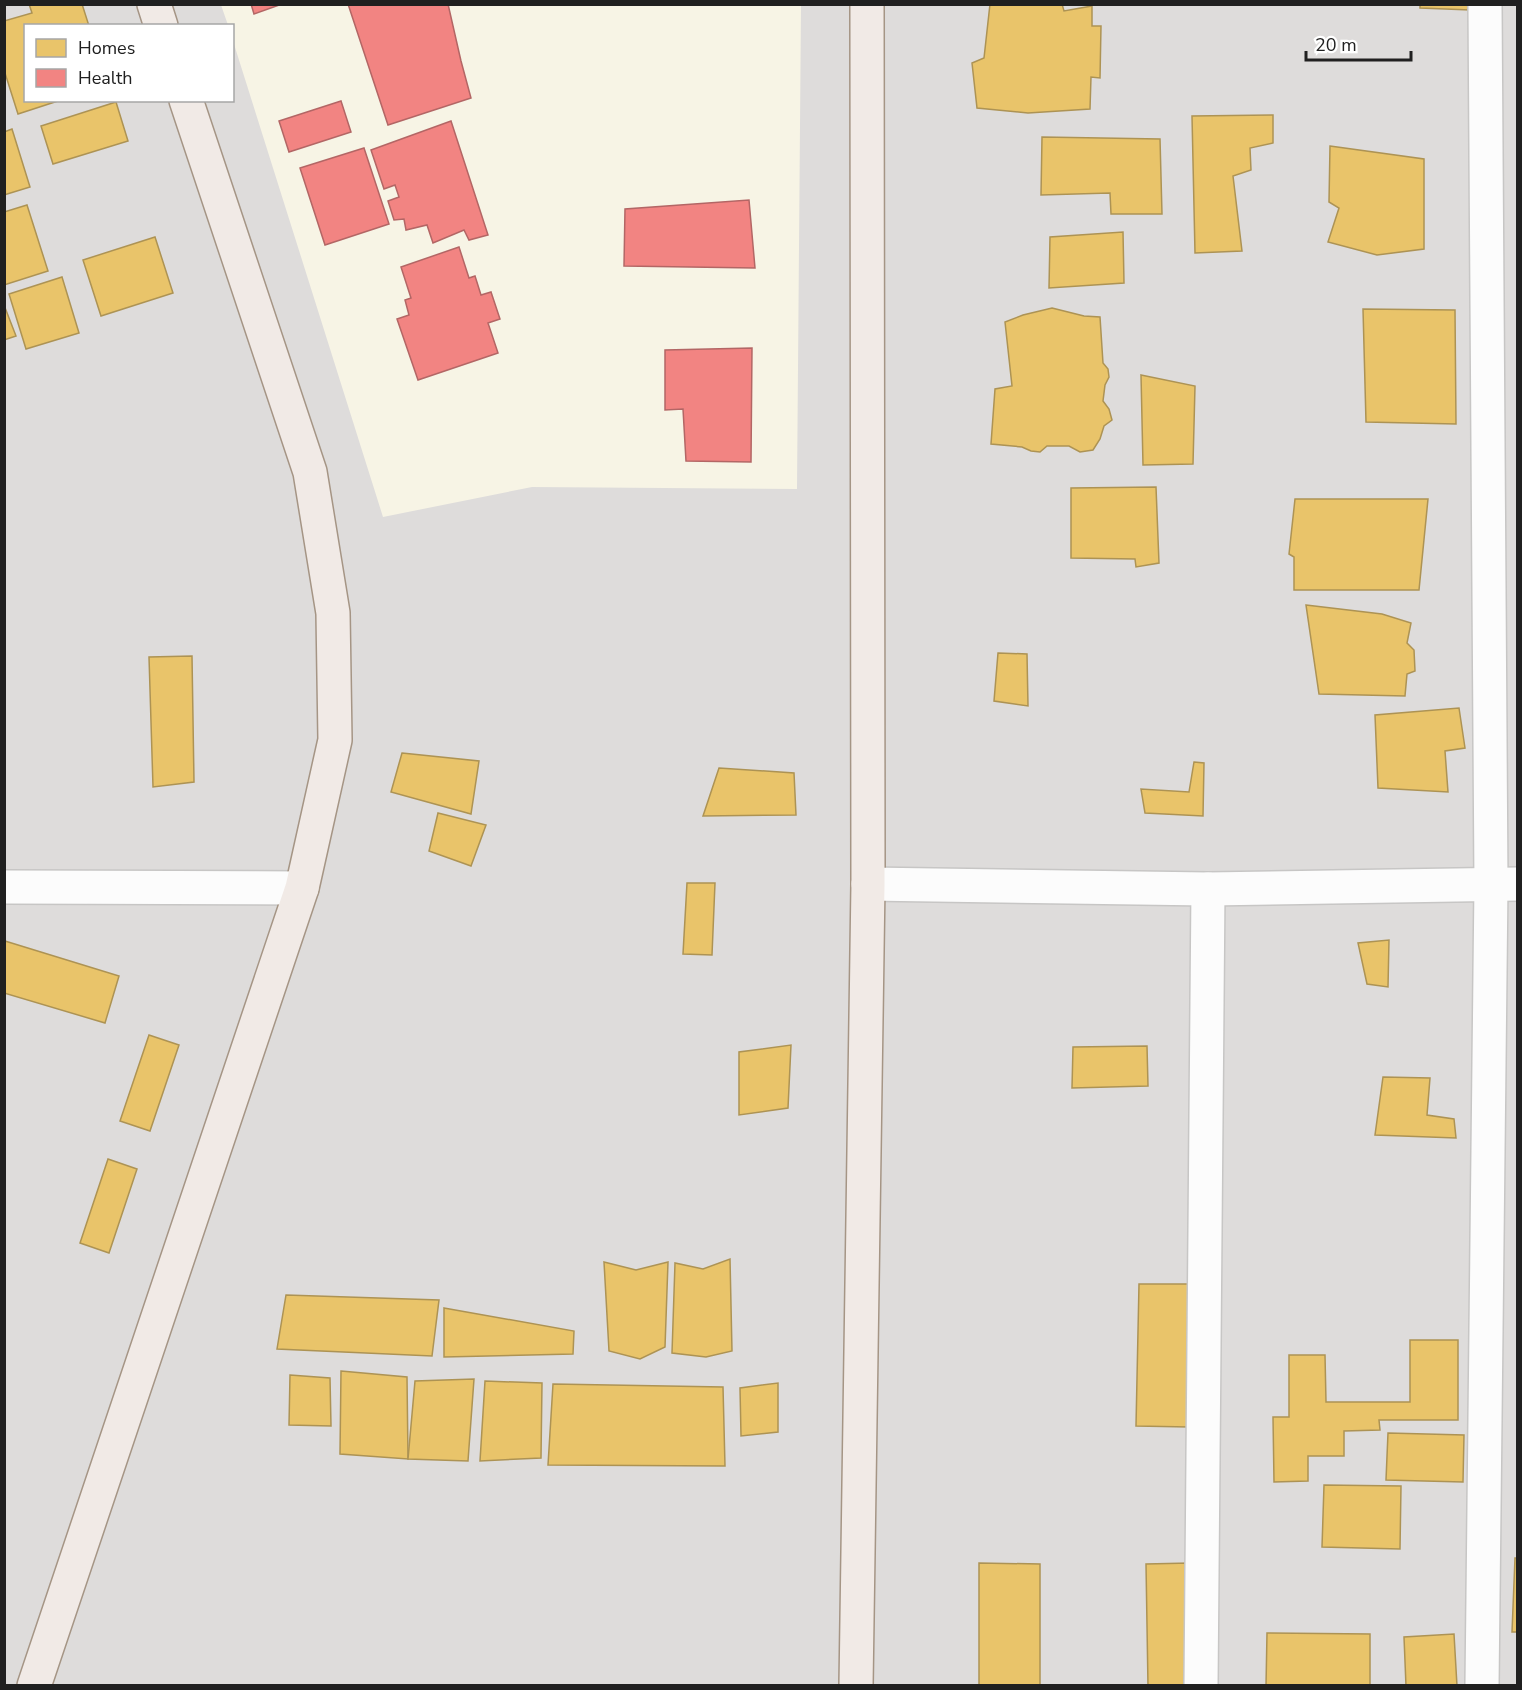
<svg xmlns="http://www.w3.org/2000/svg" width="1522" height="1690" viewBox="0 0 1522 1690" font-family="'Nunito Sans',sans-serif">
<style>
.residential{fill:#dedcdb;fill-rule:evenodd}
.education{fill:#f7f4e5}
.homes{fill:#e9c46a;stroke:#ad9354;stroke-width:1.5}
.health{fill:#f28482;stroke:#b36665;stroke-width:1.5}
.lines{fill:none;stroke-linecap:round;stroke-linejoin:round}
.street-casing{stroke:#c7c6c5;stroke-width:36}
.primary-casing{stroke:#a59585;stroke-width:36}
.street{stroke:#fcfcfc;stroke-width:33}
.primary{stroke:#f1eae6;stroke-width:33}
</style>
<rect width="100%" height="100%" fill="#eeece9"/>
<path class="residential" d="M5,5h1512v1680h-1512zM26,26h206v74h-206z"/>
<path class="education" d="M221,5h580l-4,484 -265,-2 -149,30 -150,-476 -1,-15 -4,-1z"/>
<g class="homes">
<path d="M29,4h53l7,22h-63v74h35l-43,14 -14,-44v-49l28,-8z"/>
<path d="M990,4h72l2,7 28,-5v20h9l-1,52 -9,-1 -1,32 -62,4 -51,-5 -5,-45 12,-5z"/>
<path d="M1420,4h50v6l-50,-2z"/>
<path d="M116,102l12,39 -75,23 -12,-38z"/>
<path d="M1273,115v28l-23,5 1,22 -18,6 9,75 -47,2 -3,-137z"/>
<path d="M12,129l18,58 -26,8v-63z"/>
<path d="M1042,137l118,2 2,75h-51l-1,-21 -69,2z"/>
<path d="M1330,146l94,13v90l-47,6 -49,-13 11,-34 -10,-6z"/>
<path d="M27,205l21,66 -44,14v-73z"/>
<path d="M1123,232l1,51 -75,5 1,-51z"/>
<path d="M155,237l18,56 -72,23 -18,-56z"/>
<path d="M62,277l17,56 -53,16 -17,-55z"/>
<path d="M4,305l12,31 -12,4z"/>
<path d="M1052,308l32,8 16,1 3,46 5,6 1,8 -4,8 -2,16 6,8 3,11 -8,6 -4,13 -7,11 -13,2 -11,-6h-22l-7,6 -9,-1 -9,-4 -31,-3 4,-55 17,-3 -7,-64 18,-7z"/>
<path d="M1363,309l92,1 1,114 -90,-2z"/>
<path d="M1141,375l54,11 -2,78 -50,1z"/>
<path d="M1156,487l3,76 -23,4 -1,-8 -64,-1v-70z"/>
<path d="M1295,499h133l-9,91h-125v-33l-5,-3z"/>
<path d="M1306,605l76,9 29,9 -4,20 7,7 1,21 -8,3 -2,22 -86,-2z"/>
<path d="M998,653l29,1 1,52 -34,-5z"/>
<path d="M192,656l2,126 -41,5 -4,-130z"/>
<path d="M1459,708l6,40 -20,3 3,41 -70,-4 -3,-73z"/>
<path d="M402,753l77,8 -8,53 -80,-22z"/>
<path d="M1194,762l10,1 -1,53 -58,-3 -4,-24 48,3z"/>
<path d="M719,768l75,5 2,42 -93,1z"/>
<path d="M438,813l48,12 -15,41 -42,-15z"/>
<path d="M687,883h28l-3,72 -29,-1z"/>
<path d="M1389,940l-1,47 -21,-3 -9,-41z"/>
<path d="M5,941l114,35 -14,47 -101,-30z"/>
<path d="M149,1035l30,10 -29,86 -30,-10z"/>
<path d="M791,1045l-3,63 -49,7v-63z"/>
<path d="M1147,1046l1,40 -76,2 1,-41z"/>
<path d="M1383,1077l47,1 -3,37 27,4 2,19 -81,-3z"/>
<path d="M108,1159l29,10 -28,84 -29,-10z"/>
<path d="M730,1259l2,92 -26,6 -34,-4 3,-90 28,6z"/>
<path d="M604,1262l32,8 32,-8 -3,85 -25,12 -31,-8z"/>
<path d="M1139,1284h52l-2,143 -53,-1z"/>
<path d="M286,1295l153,5 -7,56 -155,-7z"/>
<path d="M444,1308l130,23 -1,23 -129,3z"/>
<path d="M1410,1340h48v80h-79l1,10 -36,1v25h-36v25l-34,1 -1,-65h16v-62h36l1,47h84z"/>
<path d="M341,1371l66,6 1,82 -68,-5z"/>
<path d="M290,1375l40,3 1,48 -42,-1z"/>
<path d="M474,1379l-6,82 -60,-2 7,-78z"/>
<path d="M485,1381l57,2 -1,75 -61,3z"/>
<path d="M778,1383v49l-37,4 -1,-48z"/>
<path d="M553,1384l170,3 2,79 -177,-1z"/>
<path d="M1388,1433l76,2 -1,47 -77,-2z"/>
<path d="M1324,1485l77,1 -1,63 -78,-2z"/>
<path d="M1515,1558h3v74h-6z"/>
<path d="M979,1563l61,1v122h-61z"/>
<path d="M1190,1563l2,123h-44l-2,-122z"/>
<path d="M1267,1633l103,1v52h-104z"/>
<path d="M1454,1634l3,52h-51l-2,-49z"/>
</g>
<g class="health">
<path d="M251,4h31l-28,10z"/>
<path d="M348,4h100l13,57 10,37 -83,27z"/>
<path d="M341,101l10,31 -62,20 -10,-31z"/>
<path d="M451,121l37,114 -19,5 -5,-10 -31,13 -6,-18 -21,5 -2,-11 -10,1 -6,-19 11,-4 -4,-12 -11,4 -13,-39z"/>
<path d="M364,148l25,76 -64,21 -25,-77z"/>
<path d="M749,200l6,68 -131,-2 1,-57z"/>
<path d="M459,247l10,31 6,-2 6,19 10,-3 9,27 -12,4 10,30 -80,27 -21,-61 12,-4 -4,-15 6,-2 -10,-31z"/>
<path d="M752,348l-1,114 -65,-1 -3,-52 -18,1v-60z"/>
</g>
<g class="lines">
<defs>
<g id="street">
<path d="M868,884l340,5 310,-5"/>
<path d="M4,887l298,1"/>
<path d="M1201,1686l7,-797"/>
<path d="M1482,1686l9,-802 -6,-880"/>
</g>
<g id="primary">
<path d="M154,4l7,22"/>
<path d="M34,1686l268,-798 33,-148 -2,-127 -23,-141 -124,-372"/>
<path d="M856,1686l12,-802 -1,-880"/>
</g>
</defs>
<use href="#street" class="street-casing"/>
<use href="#primary" class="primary-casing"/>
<use href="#street" class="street"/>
<use href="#primary" class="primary"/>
</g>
<rect width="1522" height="1690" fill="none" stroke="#202020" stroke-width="12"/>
<rect x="24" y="24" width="210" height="78" fill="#ffffff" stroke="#a6a6a6" stroke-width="1.5"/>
<rect x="36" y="39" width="30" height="18" fill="#e9c46a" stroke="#a6a6a6" stroke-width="1.5"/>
<text x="78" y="54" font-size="18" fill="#202020">Homes</text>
<rect x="36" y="69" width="30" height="18" fill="#f28482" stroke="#a6a6a6" stroke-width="1.5"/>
<text x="78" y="84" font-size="18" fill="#202020">Health</text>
<path d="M1306 51v9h105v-9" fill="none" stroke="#202020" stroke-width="3"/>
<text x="1315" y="51" font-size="18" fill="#202020" stroke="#ffffff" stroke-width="4.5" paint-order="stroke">20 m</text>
</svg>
